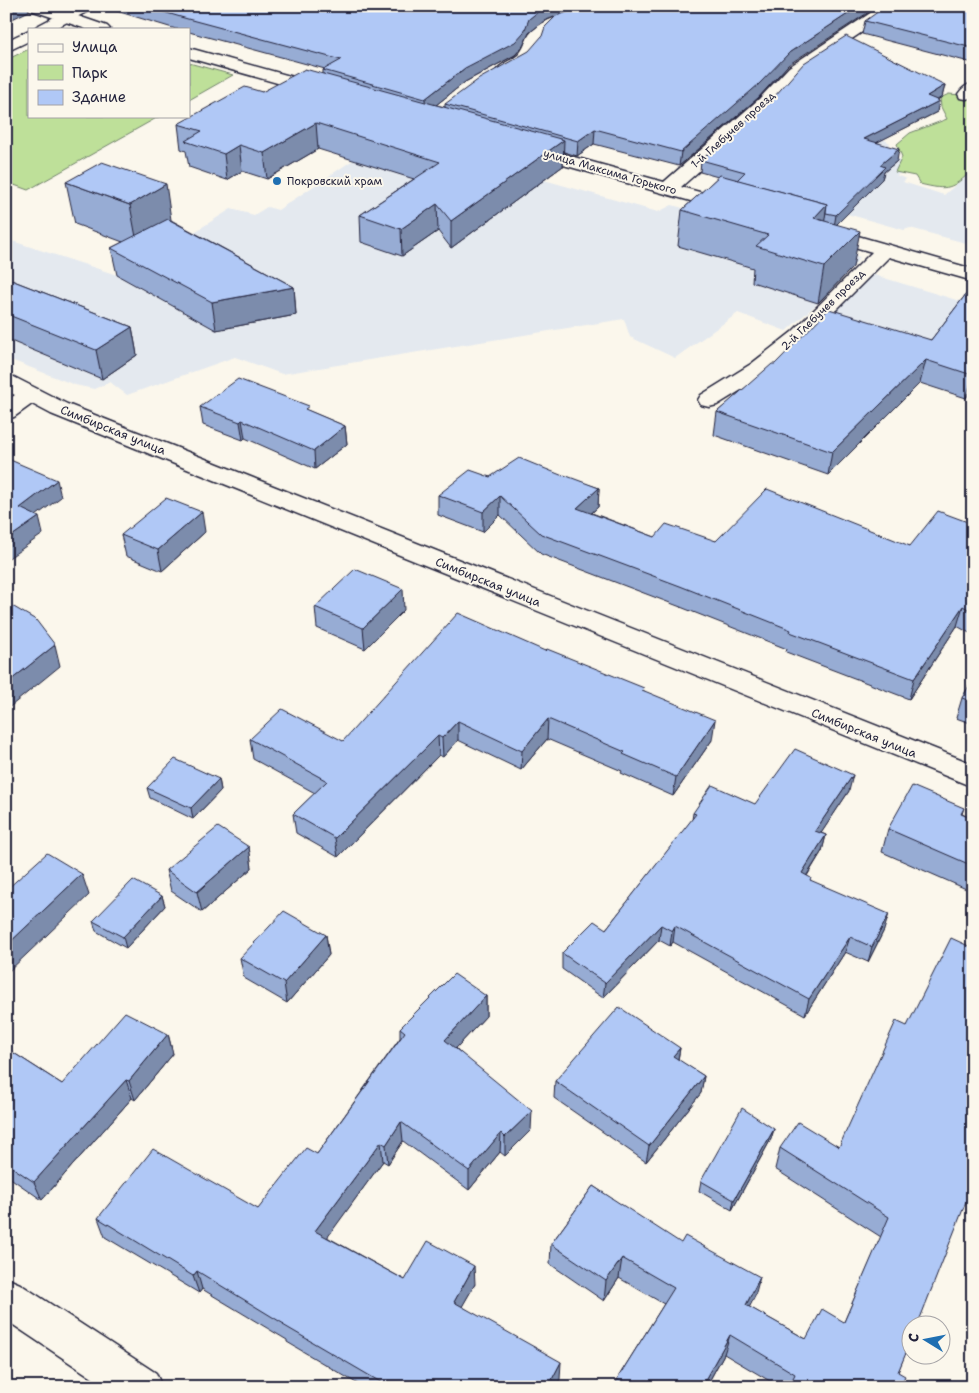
<svg xmlns="http://www.w3.org/2000/svg" width="979" height="1393" viewBox="0 0 979 1393" font-family="'Shantell Sans',sans-serif">
<style>
.built{fill:#e4e9ef}
.green{fill:#bee099;stroke:#70816a}
.lines{fill:none;stroke-linecap:round;stroke-linejoin:round}
.minor-casing{stroke:#22223b;stroke-width:3}
.primary-casing{stroke:#22223b;stroke-width:3}
.minor{fill:#fbf7ec;fill-rule:evenodd}
.primary{fill:#fbf7ec;fill-rule:evenodd}
.wall{fill:#97acd4;stroke:#22223b}
.shaded-wall{fill:#7b8cac;stroke:#22223b}
.building{fill:#b0c8f6;stroke:#22223b}
.poi-dot{fill:#1f6fb2;stroke:#fbf7ec;stroke-width:2}
.labels{text-anchor:middle;dominant-baseline:central;stroke-width:4;stroke-linejoin:round;paint-order:stroke}
.far-street-label{font-size:11px;fill:#22223b;stroke:#fbf7ec}
.far-poi-label{font-size:11px;fill:#22223b;stroke:#fbf7ec;text-anchor:start}
.street-label{font-size:12px;fill:#22223b;stroke:#fbf7ec}
</style>
<rect width="100%" height="100%" fill="#fbf7ec"/>
<filter id="ink" filterUnits="userSpaceOnUse"><feTurbulence type="fractalNoise" baseFrequency=".02" numOctaves="2"/><feDisplacementMap in="SourceGraphic" scale="10" xChannelSelector="R" yChannelSelector="G"/><feConvolveMatrix kernelMatrix="1 2 1 2 8 2 1 2 1" color-interpolation-filters="sRGB"/></filter>
<g filter="url(#ink)">
<g class="built">
<path d="M860,126l30,17 -5,9 33,17 -22,6 10,4 -3,3 41,13 29,-25v75l-63,-17 -6,2 -195,-55 46,-40z"/>
<path d="M395,132l149,48 114,32 14,-7 188,52 -7,10 -35,36 -32,28 -48,-18 -63,45 -45,-21 -6,-18 -342,55 -47,-17 -108,38 -17,-13 -16,7 -19,-4 -69,-27v-119l111,36 99,55 -44,-84 59,-37 23,6 13,-8 11,3z"/>
<path d="M871,274l102,31v94l-163,-51 -3,-8z"/>
</g>
<g class="green">
<path d="M29,49v67h131l-132,74 -22,-8v-122z"/>
<path d="M189,63l44,12 -44,25z"/>
<path d="M949,94l24,2v74c-22,19 -24,21 -53,14l-5,-8 -20,-4 7,-15 -5,-13 13,-11 37,-14 -6,-12 -1,-9z"/>
</g>
<g class="lines">
<defs>
<g id="minor">
<path d="M26,6h23l58,20 3,3h-24l-58,-20z"/>
<path d="M588,6h22l-2,3c-16,6 -36,11 -52,19 -18,10 -28,54 -58,46l-2,-3c5,-8 15,-10 22,-16 6,-6 7,-13 11,-20 13,-17 40,-22 59,-29z"/>
<path d="M881,6h25l-2,3 -12,3 -91,61 -30,34 -90,80 59,16 2,4 -2,4 -7,2 -212,-60 -3,-4 3,-4 6,-1 137,38 95,-83 30,-32z"/>
<path d="M189,48l137,38 2,4 -2,4 -6,1 -131,-37z"/>
<path d="M973,83v14l-7,2 -6,-1 -2,-4c4,-6 8,-9 15,-11z"/>
<path d="M823,226l150,43v12l-84,-24 -83,83 -39,34 -50,31 -8,2 -8,-2 -3,-5 3,-5 50,-31 41,-32 80,-80 -56,-16 -3,-4 3,-4z"/>
<path d="M6,376l8,1 53,27 906,360v23l-922,-373 -19,-10 -18,13 -8,2v-18l9,-6 -9,-4z"/>
<path d="M6,1278l14,6 136,89 6,14h-56l-100,-67z"/>
</g>
<g id="primary">
<path d="M75,6h19l-2,3 -38,20h-20l3,-3z"/>
<path d="M29,30v11l-23,11v-11z"/>
</g>
</defs>
<use href="#minor" class="minor-casing"/>
<use href="#primary" class="primary-casing"/>
<use href="#minor" class="minor"/>
<use href="#primary" class="primary"/>
</g>
<g class="wall">
<path d="M100,6h482l-38,15 -15,12 -6,13 -8,9 -50,27 -29,23 9,2v-3l343,-39 -30,33 -79,68 -85,-22 -17,12 -13,-4 -1,14 -112,82 -13,-17 -36,25 -41,-14 -1,-27 54,-36 -96,-30 -51,30 -25,-8 -15,9 -38,-13 -3,-16 -5,-2 -3,-25 84,-32 61,-18v-4l2,-1 -136,-37v-3h-13z"/>
<path d="M973,6v57l-111,-29 3,-13z"/>
<path d="M945,85l-3,12 -5,3 2,1 -2,11 -60,30 20,19 -13,11 -2,7 -45,45 16,43 -35,36 -66,-21 1,-14 -75,-22 4,-36 36,-33 -18,-5 1,-12z"/>
<path d="M66,182l105,38 123,67 2,28 -80,15 -99,-55 -6,-27 12,-6 -48,-18z"/>
<path d="M6,278l126,49 5,28 -35,24 -96,-40z"/>
<path d="M973,285v103l-7,10 -46,-15 -92,92 -114,-40 3,-23 58,-48 156,-24z"/>
<path d="M200,407l109,4 36,15 2,18 -32,25 -70,-31 -2,2 -40,-15z"/>
<path d="M563,476l36,12 -1,19 -6,6 63,24 61,4 194,5 63,-22v111l-16,-9 -48,73 -123,-47 1,-3 -109,-43 -137,-52 -41,-39 -17,17 -45,-17v-20l52,-18z"/>
<path d="M205,532l-43,39 -36,-15 -5,-21z"/>
<path d="M315,607l89,3 -39,39 -48,-21z"/>
<path d="M545,651l98,39 69,50 -39,56 -52,-23 1,-2 -75,-32 -26,31 -63,-30 -15,17 -4,-2 -101,102 -42,-24 -3,-19 22,-21 -62,-34 -3,-20 93,2z"/>
<path d="M973,679v45l-17,-6 6,-20z"/>
<path d="M219,779l2,11 -28,29 -43,-21 -3,-10z"/>
<path d="M849,791l-28,42 5,2 -4,16 -15,25 4,5 73,49 -16,32 -23,-10 -40,63 -132,-73 -3,4 -11,-6 -56,58 -41,-29v-16l44,-24 86,-109 1,-7z"/>
<path d="M964,808l-2,6 11,5v73l-91,-40 6,-23z"/>
<path d="M249,847l3,21 -50,44 -31,-21 -5,-21z"/>
<path d="M162,896l3,10 -39,42 -30,-17 -3,-10z"/>
<path d="M326,935l3,20 -42,48 -43,-25 -4,-20z"/>
<path d="M973,948v246l-4,-2 -71,180 2,15h-120l-56,-33 -18,33h-90l1,-8 47,-75 -45,-26 -15,23 -54,-37 1,-20 42,-58 162,110 -6,11 57,32 38,-17 37,-85 -106,-68 5,-21 59,-1 68,-121z"/>
<path d="M486,996v20l-30,32 75,82 -26,26 -5,-4 -31,38 -66,-49 -15,23 -5,-3 -56,76 78,43 70,4 -13,22 98,73 -5,8h-192l-76,-45v-2l-85,-51 -3,4 -94,-56 -7,-19 160,-9 59,-55 83,-116v-10z"/>
<path d="M168,1034l5,20 -38,46 -3,-2 -90,102 -36,-25v-127l56,36z"/>
<path d="M680,1048l-2,12 26,16 -3,17 -55,69 -92,-64 1,-17z"/>
<path d="M774,1129l-3,10 -39,71 -33,-19 2,-10z"/>
</g>
<g class="shaded-wall">
<path d="M9,6h19l1,5 -23,11v-14z"/>
<path d="M547,6h35l-38,15 -15,12 -6,13 -8,9 -50,27 -39,31 -1,-14 40,-31 79,-61z"/>
<path d="M860,6h18l-90,59 -30,33 -79,68 2,-14 109,-100z"/>
<path d="M945,85l-3,12 -17,11 2,-12z"/>
<path d="M939,101l-2,11 -75,38 2,-11z"/>
<path d="M316,123l2,26 -51,30 -3,-26z"/>
<path d="M595,129l-1,15 -17,12 1,-15z"/>
<path d="M564,140l-1,26 -112,82v-27z"/>
<path d="M239,145l3,26 -15,9 -3,-26z"/>
<path d="M899,149l-2,12 -13,11 -2,7 -48,48 2,-12 44,-50z"/>
<path d="M166,184l6,43 -34,21 -8,-43z"/>
<path d="M437,204l1,27 -36,25 -1,-27z"/>
<path d="M827,204l-5,36 -8,-22z"/>
<path d="M860,231l-7,36 -35,36 6,-36z"/>
<path d="M294,287l2,28 -80,15 -4,-28z"/>
<path d="M132,327l5,28 -35,24 -6,-29z"/>
<path d="M926,360l-6,23 -92,92 4,-23z"/>
<path d="M973,375v13l-7,10z"/>
<path d="M242,420l3,18 -2,2 -3,-18z"/>
<path d="M345,426l2,18 -32,25 -1,-18z"/>
<path d="M57,480l4,17 -37,28 -4,-17z"/>
<path d="M599,488l-1,19 -22,20 1,-19z"/>
<path d="M500,496v19l-17,17v-20z"/>
<path d="M202,512l3,20 -43,39 -4,-21z"/>
<path d="M39,517l4,17 -37,26v-20z"/>
<path d="M403,589l1,21 -39,39 -2,-21z"/>
<path d="M963,606l-6,20 -48,73 5,-20z"/>
<path d="M55,645l5,21 -54,44v-26z"/>
<path d="M548,719l-1,20 -26,31 1,-19z"/>
<path d="M715,720l-3,20 -39,56 3,-19z"/>
<path d="M458,721v19l-15,17 -1,-19z"/>
<path d="M438,736l1,19 -101,102 -3,-19z"/>
<path d="M853,775l-4,16 -37,56 3,-16z"/>
<path d="M219,779l2,11 -28,29 -2,-11z"/>
<path d="M826,835l-4,16 -24,38 4,-16z"/>
<path d="M249,847l3,21 -50,44 -5,-20z"/>
<path d="M82,874l7,21 -82,78 -1,-27z"/>
<path d="M162,896l3,10 -39,42 -3,-11z"/>
<path d="M889,914l-5,16 -16,32 4,-15z"/>
<path d="M661,925l-2,15 -56,58 2,-15z"/>
<path d="M675,926l-2,16 -3,4 2,-15z"/>
<path d="M326,935l3,20 -42,48 -3,-20z"/>
<path d="M850,937l-5,15 -40,63 4,-16z"/>
<path d="M486,996v20l-40,43 -1,-19z"/>
<path d="M168,1034l5,20 -38,46 -6,-19z"/>
<path d="M680,1048l-3,17 -4,-9z"/>
<path d="M704,1076l-3,17 -55,69 3,-16z"/>
<path d="M126,1080l6,18 -90,102 -8,-18z"/>
<path d="M532,1111l-1,19 -26,26v-19z"/>
<path d="M401,1122l2,19 -15,23 -2,-19z"/>
<path d="M774,1129l-3,10 -39,71 2,-10z"/>
<path d="M501,1133l-1,19 -31,38v-19z"/>
<path d="M381,1142l2,19 -64,88 -4,-18z"/>
<path d="M622,1258l-3,20 -15,23 2,-20z"/>
<path d="M474,1266l1,18 -20,35 -1,-17z"/>
<path d="M197,1271l5,18 -3,4 -6,-17z"/>
<path d="M760,1277l-5,19 -14,28 5,-19z"/>
<path d="M730,1335l-6,19 -18,33h-5z"/>
<path d="M561,1362l-1,17 -5,8h-7z"/>
</g>
<g class="building">
<path d="M143,6h404l-3,1 -15,12 -5,13 -9,10 -50,26 -40,31 -102,-29 18,-10 -157,-42z"/>
<path d="M585,6h275l-70,46 -31,32 -78,68 -86,-23 -17,12 -133,-37 34,-25 50,-28 13,-15 3,-9 11,-11z"/>
<path d="M886,6h87v42l-108,-27z"/>
<path d="M846,36l99,49 -18,11 12,5 -75,38 35,10 -19,16 5,2 -49,48 -10,-2 1,-9 -90,-24 8,-8 -44,-12 73,-63 30,-34z"/>
<path d="M305,69l259,71 -113,81 -14,-17 -36,25 -41,-14 80,-53 -124,-39 -52,30 -25,-8 -15,9 -39,-13 17,-10 -24,-7 67,-37 17,5z"/>
<path d="M102,162l64,22 -36,21 -64,-23z"/>
<path d="M720,175l107,29 -13,14 46,13 -36,36 -68,-21 12,-11 -86,-25z"/>
<path d="M168,219l126,68 -82,15 -101,-54z"/>
<path d="M6,278l126,49 -36,23 -90,-36z"/>
<path d="M973,285l-1,90 -46,-15 -94,92 -115,-40 55,-48h3l54,-55 102,31z"/>
<path d="M238,379l71,27 -4,3 40,17 -31,25 -72,-31 -2,2 -40,-15z"/>
<path d="M519,458l44,18 1,-1 35,13 -22,20 78,29 11,-13 50,17 51,-52 143,57 28,-35 35,13v88l-10,-6 -49,73 -124,-47 1,-2 -111,-44 -139,-52 -41,-38 -17,16 -45,-17 32,-25 20,7z"/>
<path d="M8,459l49,21 -37,28 19,9 -33,23v-80z"/>
<path d="M166,498l36,14 -44,38 -37,-15z"/>
<path d="M355,569l48,20 -40,39 -48,-21z"/>
<path d="M7,603l29,17 19,25 -49,39v-80z"/>
<path d="M458,613l87,38 2,-2 97,39 -2,2 73,30 -39,57 -53,-23 2,-2 -77,-33 -26,32 -64,-30 -16,17 -4,-2 -103,102 -42,-24 34,-33 -77,-42 32,-30 61,32z"/>
<path d="M973,679v23l-11,-4z"/>
<path d="M795,749l58,26 -38,56 11,4 -24,38 9,5 -1,2 79,34 -17,33 -22,-10 -41,62 -134,-73 -3,5 -11,-6 -56,58 -43,-30 32,-32 12,8 90,-115 -3,-1 19,-28 43,19z"/>
<path d="M175,759l44,20 -28,29 -44,-20z"/>
<path d="M912,786l52,22 -3,6 12,5v47l-85,-37z"/>
<path d="M218,827l31,20 -52,45 -31,-22z"/>
<path d="M47,853l35,21 -76,72v-56z"/>
<path d="M133,880l29,16 -39,41 -30,-16z"/>
<path d="M284,911l42,24 -42,48 -44,-25z"/>
<path d="M951,938l22,10v236l-56,142h-5v13l-14,33 7,4 -5,11h-111l6,-13 -65,-39 -29,52h-73l-11,-8 57,-91 -52,-30 -16,23 -55,-37 42,-58 88,57 4,-7 75,41 -14,28 60,34 16,-30 22,13 45,-105 -109,-69 18,-26 41,25 57,-126 11,5z"/>
<path d="M454,974l32,22 -41,44 87,71 -27,26 -4,-4 -32,38 -68,-49 -15,23 -5,-3 -66,89 90,49 23,-39 46,25 -20,36 107,60 -13,25h-159l-106,-62 1,-1 -87,-53 -4,5 -95,-58 55,-69 105,60 48,-61 11,6 88,-122 -5,-4z"/>
<path d="M619,1007l61,41 -7,8 31,20 -55,70 -94,-65z"/>
<path d="M125,1012l43,22 -39,47 -3,-1 -92,102 -28,-19v-115l56,36z"/>
<path d="M742,1108l32,21 -40,71 -33,-19z"/>
</g>
</g>
<circle class="poi-dot" cx="277" cy="181" r="5"/>
<g class="labels">
<g class="far-street-label">
<text transform="translate(733 130) rotate(-42)">1-й Глебучев проезд</text>
<text transform="translate(610 172) rotate(16)">улица Максима Горького</text>
<text transform="translate(823 310) rotate(-44)">2-й Глебучев проезд</text>
</g>
<g class="far-poi-label">
<text x="287" y="181">Покровский храм</text>
</g>
<g class="street-label">
<text transform="translate(113 430) rotate(22)">Симбирская улица</text>
<text transform="translate(488 582) rotate(22)">Симбирская улица</text>
<text transform="translate(864 733) rotate(22)">Симбирская улица</text>
</g>
</g>
<rect width="979" height="1393" fill="none" stroke="#fbf7ec" stroke-width="25"/>
<rect x="12" y="12" width="954" height="1368" fill="none" stroke="#22223b" stroke-width="2" filter="url(#ink)"/>
<rect x="28" y="28" width="162" height="90" fill="#fbf7ec" stroke="#a4a2a5"/>
<rect x="38" y="44" width="25" height="8" fill="#fbf7ec" stroke="#a4a2a5"/>
<text x="72" y="52" font-size="15" fill="#22223b">Улица</text>
<rect x="38" y="65" width="25" height="15" fill="#bee099" stroke="#a4a2a5"/>
<text x="72" y="78" font-size="15" fill="#22223b">Парк</text>
<rect x="38" y="90" width="25" height="15" fill="#b0c8f6" stroke="#a4a2a5"/>
<text x="72" y="102" font-size="15" fill="#22223b">Здание</text>
<g transform="translate(926 1340) rotate(280)"><circle r="24" fill="#fbf7ec" stroke="#a4a2a5"/>
<path d="M0-4L9 19L0 12L-9 19Z" fill="#1f6fb2"/>
<text y="-8" font-size="14" font-weight="bold" text-anchor="middle" fill="#22223b">С</text>
</g>
</svg>
